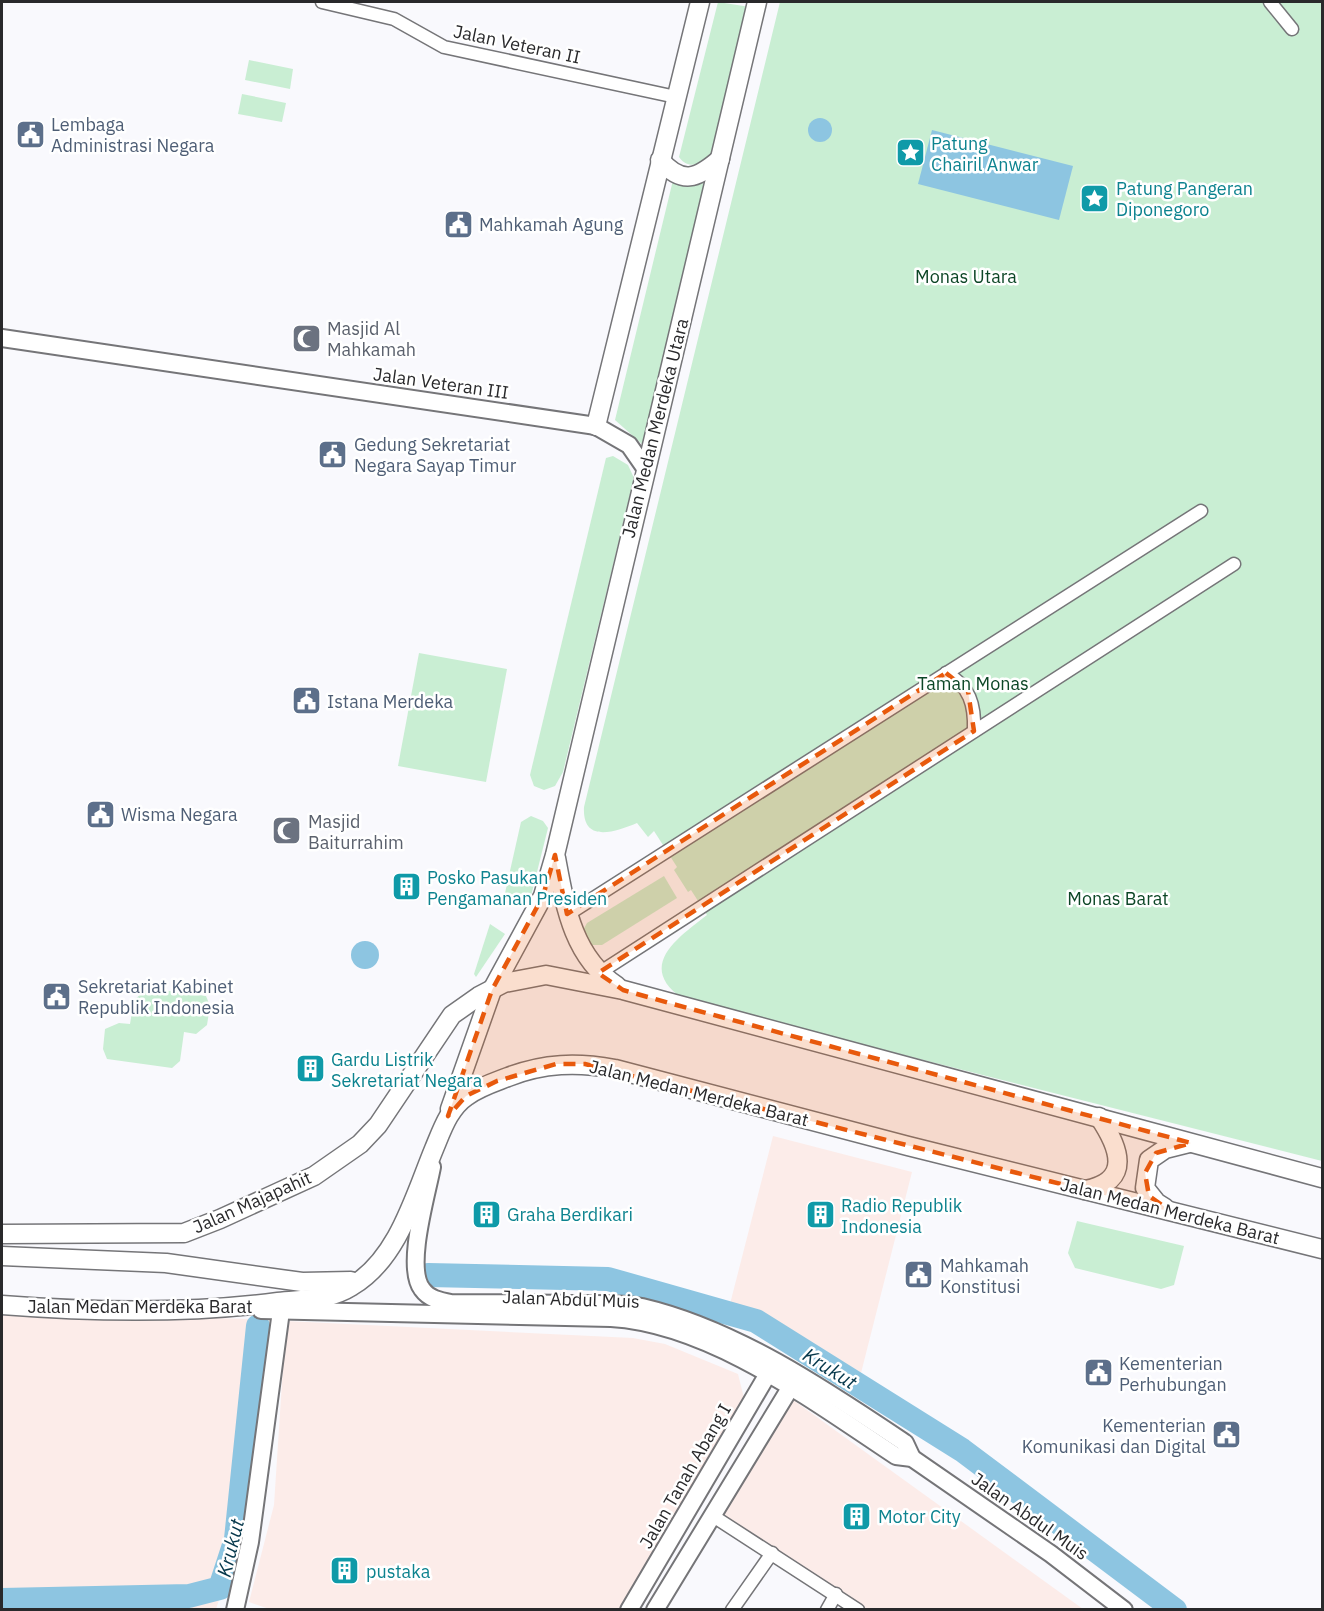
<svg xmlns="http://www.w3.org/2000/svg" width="1324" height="1611" viewBox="0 0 1324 1611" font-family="'IBM Plex Sans',sans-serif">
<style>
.commercial{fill:#fcece9}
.green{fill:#c9eed3}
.water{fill:#8dc5e1}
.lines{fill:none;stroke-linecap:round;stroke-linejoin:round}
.river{stroke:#8dc5e1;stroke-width:24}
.street-casing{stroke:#757578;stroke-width:15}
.secondary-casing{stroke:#757578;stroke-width:20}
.primary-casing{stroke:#757578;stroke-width:21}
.street{stroke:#fff;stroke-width:12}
.secondary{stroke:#fff;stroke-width:16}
.primary{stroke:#fff;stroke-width:18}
.marked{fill:#e8590c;fill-opacity:0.2;stroke:#e8590c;stroke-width:4.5;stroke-dasharray:12 8;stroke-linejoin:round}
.labels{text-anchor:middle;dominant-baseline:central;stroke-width:5;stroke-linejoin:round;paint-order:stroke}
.street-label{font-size:18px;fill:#29292b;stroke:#fff}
.service-label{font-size:18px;fill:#4e5e75;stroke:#fff;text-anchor:start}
.culture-label{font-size:18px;fill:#0d838f;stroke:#fff;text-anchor:start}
.park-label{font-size:18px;fill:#0c4626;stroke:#fff}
.worship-label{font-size:18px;fill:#5b616d;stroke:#fff;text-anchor:start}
.water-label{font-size:20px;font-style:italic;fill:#05374b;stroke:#fff}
</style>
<rect width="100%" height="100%" fill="#f9f9fd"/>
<g class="commercial">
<path d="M773,1136l139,36 -52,205 -74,-48 -56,-25z"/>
<path d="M2,1312l247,7 -24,263 -9,27 -214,1z"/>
<path d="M286,1321l347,17 32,6 73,30 7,28 -123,207 -350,1 -23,-8 25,-97z"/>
<path d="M789,1397l294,212h-232l-138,-89z"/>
</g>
<g class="green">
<path d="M718,2l32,5 -36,150c-13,6 -25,14 -35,0z"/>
<path d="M780,2h542v1159l-639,-162c-48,-33 -4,-62 24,-84l-16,-25 -3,2 -14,-22 3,-3 -23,-36 -6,6 -11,-14c-22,9 -55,21 -53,-16z"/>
<path d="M249,60l44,9 -3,20 -45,-9z"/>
<path d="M242,94l44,9 -4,19 -44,-8z"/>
<path d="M674,176c11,8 19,11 32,6l-64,262 -27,-24z"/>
<path d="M613,456l15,9 6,13 -71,294 -8,14 -11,4 -10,-4 -4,-11 76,-317z"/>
<path d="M419,653l88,16 -21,113 -88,-16z"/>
<path d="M531,816l12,5 5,7 -18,72 -6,7c-11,1 -15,-6 -19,-14l16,-71z"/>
<path d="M664,876l13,22 -75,47h-13l-6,-15 4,-7z"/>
<path d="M490,924l15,10 -29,43 -2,-3z"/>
<path d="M148,988l58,8 4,10 -3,19 -11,9 -12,-2 -4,29 -8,7 -65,-9 -4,-10 2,-20 14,-6 11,1 4,-24z"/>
<path d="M1077,1221l107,25 -10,39 -13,4 -86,-21 -7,-15z"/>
</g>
<g class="water">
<circle cx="820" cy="130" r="12"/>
<path d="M932,130l141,36 -14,54 -141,-36z"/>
<circle cx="365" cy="955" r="14"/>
</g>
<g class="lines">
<g class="river">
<path d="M428,1275l180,4 148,42 206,129 213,160"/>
<path d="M2,1600l187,-4 31,-8 16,-49 22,-213"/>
</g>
<defs>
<g id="street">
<path d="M322,2l72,17 50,28 232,50"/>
<path d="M1270,2l22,27"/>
<path d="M946,673c24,13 29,32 28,58"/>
<path d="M567,915l634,-404"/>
<path d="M599,973l635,-409"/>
<path d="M713,1516l145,94"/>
<path d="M732,1610l40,-57"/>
<path d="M827,1610l9,-16"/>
</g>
<g id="secondary">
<path d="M2,338l594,88 33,19 16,23"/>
<path d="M432,1167c-5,27 -27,100 -10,122 7,10 18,12 29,14 42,0 85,0 128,1 20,0 43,-1 63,3 94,22 184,83 263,136l7,15"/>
<path d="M261,1310l350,8c100,6 203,84 285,138l16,2 139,96 73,56"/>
<path d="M235,1610l15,-68 31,-231"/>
<path d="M629,1610l143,-243"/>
<path d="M655,1610l140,-230"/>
</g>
<g id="primary">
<path d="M660,160c22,25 37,19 60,-1"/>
<path d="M596,426l104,-424"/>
<path d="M556,858c9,48 17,99 61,128"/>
<path d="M450,1109l42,-119 51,-94 12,-41 202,-853"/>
<path d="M1085,1190c48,-9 34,-43 14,-73"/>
<path d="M1165,1208l-8,-5 -12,-15 4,-28 16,-11 24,-6"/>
<path d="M2,1234l182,-1 36,-14 94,-43 46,-32 18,-19 74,-110 27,-19 25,-13 42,-8 77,15 699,188"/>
<path d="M2,1256l164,7 136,19 49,-1"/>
<path d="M2,1305c90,7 185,9 276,-3 26,-3 50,-1 74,-16 46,-27 63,-91 82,-137 8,-19 15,-41 33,-53 12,-9 28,-14 41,-19 36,-14 69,-15 107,-8l293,77 414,103"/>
</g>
</defs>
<use href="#street" class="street-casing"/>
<use href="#secondary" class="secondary-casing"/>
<use href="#primary" class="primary-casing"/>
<use href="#street" class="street"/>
<use href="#secondary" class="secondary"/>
<use href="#primary" class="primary"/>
</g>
<path class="marked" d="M946,673l22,18 6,40 -376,242 25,17 46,13 522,140 -35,10 -11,20 4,23 23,16 -587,-148h-29l-59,17 -31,15 -18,20 44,-126 51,-94 12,-41 12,59z"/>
<defs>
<symbol id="civic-square" viewBox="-11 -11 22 22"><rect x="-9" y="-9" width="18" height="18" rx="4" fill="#5c6f8a" stroke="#fff"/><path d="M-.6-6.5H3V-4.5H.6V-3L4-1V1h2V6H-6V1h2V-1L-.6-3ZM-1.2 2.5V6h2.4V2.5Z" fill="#fff"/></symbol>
<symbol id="sight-square" viewBox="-11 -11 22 22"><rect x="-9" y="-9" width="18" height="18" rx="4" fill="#0f9aa8" stroke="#fff"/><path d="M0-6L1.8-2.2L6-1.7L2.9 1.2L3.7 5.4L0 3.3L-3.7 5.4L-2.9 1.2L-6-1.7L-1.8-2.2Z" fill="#fff"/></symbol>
<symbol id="mosque-square" viewBox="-11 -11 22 22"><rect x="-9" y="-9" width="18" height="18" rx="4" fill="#6b7280" stroke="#fff"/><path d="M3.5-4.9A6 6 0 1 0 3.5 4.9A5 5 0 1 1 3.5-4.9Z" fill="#fff"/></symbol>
<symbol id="building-square" viewBox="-11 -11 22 22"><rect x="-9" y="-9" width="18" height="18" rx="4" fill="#0f9aa8" stroke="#fff"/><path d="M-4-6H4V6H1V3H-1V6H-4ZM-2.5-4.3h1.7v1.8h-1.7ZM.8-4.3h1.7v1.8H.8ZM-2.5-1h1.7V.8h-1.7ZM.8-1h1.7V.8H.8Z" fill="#fff"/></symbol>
</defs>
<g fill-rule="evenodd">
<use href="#civic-square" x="14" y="118" width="33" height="33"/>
<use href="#sight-square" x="894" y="136" width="33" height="33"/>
<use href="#sight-square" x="1078" y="182" width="33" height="33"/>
<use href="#civic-square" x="442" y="208" width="33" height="33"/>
<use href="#mosque-square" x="290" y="322" width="33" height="33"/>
<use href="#civic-square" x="316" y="438" width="33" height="33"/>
<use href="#civic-square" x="290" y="684" width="33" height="33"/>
<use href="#civic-square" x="84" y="798" width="33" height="33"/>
<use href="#mosque-square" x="270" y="814" width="33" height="33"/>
<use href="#building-square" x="390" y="870" width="33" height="33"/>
<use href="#civic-square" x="40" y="980" width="33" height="33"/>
<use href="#building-square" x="294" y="1052" width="33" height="33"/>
<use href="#building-square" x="470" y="1198" width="33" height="33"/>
<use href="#building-square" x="804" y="1198" width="33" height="33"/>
<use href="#civic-square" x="902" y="1258" width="33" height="33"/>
<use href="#civic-square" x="1082" y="1356" width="33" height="33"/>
<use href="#civic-square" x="1210" y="1418" width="33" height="33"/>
<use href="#building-square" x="840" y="1500" width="33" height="33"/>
<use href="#building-square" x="328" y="1554" width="33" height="33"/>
</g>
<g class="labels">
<g class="street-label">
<text transform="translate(517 44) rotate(12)">Jalan Veteran II</text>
<text transform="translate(441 383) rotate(8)">Jalan Veteran III</text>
<text transform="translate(655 428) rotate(-76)">Jalan Medan Merdeka Utara</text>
<text transform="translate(699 1093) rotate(14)">Jalan Medan Merdeka Barat</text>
<text transform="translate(252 1202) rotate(-24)">Jalan Majapahit</text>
<text transform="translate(1170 1211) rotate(14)">Jalan Medan Merdeka Barat</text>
<text transform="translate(571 1299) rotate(2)">Jalan Abdul Muis</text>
<text x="140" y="1306">Jalan Medan Merdeka Barat</text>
<text transform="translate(685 1476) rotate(-60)">Jalan Tanah Abang I</text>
<text transform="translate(1030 1516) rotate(35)">Jalan Abdul Muis</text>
</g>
<g class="service-label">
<text x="51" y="124">Lembaga<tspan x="51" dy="21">Administrasi Negara</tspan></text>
<text x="479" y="224">Mahkamah Agung</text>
<text x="354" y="444">Gedung Sekretariat<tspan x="354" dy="21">Negara Sayap Timur</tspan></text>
<text x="327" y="701">Istana Merdeka</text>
<text x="121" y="814">Wisma Negara</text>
<text x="78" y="986">Sekretariat Kabinet<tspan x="78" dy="21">Republik Indonesia</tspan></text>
<text x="940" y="1265">Mahkamah<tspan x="940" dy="21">Konstitusi</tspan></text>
<text x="1119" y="1363">Kementerian<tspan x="1119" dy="21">Perhubungan</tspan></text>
<text x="1206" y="1425" text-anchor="end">Kementerian<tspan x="1206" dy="21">Komunikasi dan Digital</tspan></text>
</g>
<g class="culture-label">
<text x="931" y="143">Patung<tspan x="931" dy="21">Chairil Anwar</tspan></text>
<text x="1116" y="188">Patung Pangeran<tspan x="1116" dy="21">Diponegoro</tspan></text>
<text x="427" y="877">Posko Pasukan<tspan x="427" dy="21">Pengamanan Presiden</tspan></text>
<text x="331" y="1059">Gardu Listrik<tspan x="331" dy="21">Sekretariat Negara</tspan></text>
<text x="841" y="1205">Radio Republik<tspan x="841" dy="21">Indonesia</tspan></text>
<text x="507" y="1214">Graha Berdikari</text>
<text x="878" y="1516">Motor City</text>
<text x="366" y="1571">pustaka</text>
</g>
<g class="park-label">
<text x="966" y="276">Monas Utara</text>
<text x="973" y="683">Taman Monas</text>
<text x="1118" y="898">Monas Barat</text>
</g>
<g class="worship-label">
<text x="327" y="328">Masjid Al<tspan x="327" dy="21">Mahkamah</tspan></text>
<text x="308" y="821">Masjid<tspan x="308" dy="21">Baiturrahim</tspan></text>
</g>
<g class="water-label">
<text transform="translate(830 1368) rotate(32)">Krukut</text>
<text transform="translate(230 1548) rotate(-76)">Krukut</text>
</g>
</g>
<rect width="1324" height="1611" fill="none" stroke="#29292b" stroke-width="6"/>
</svg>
